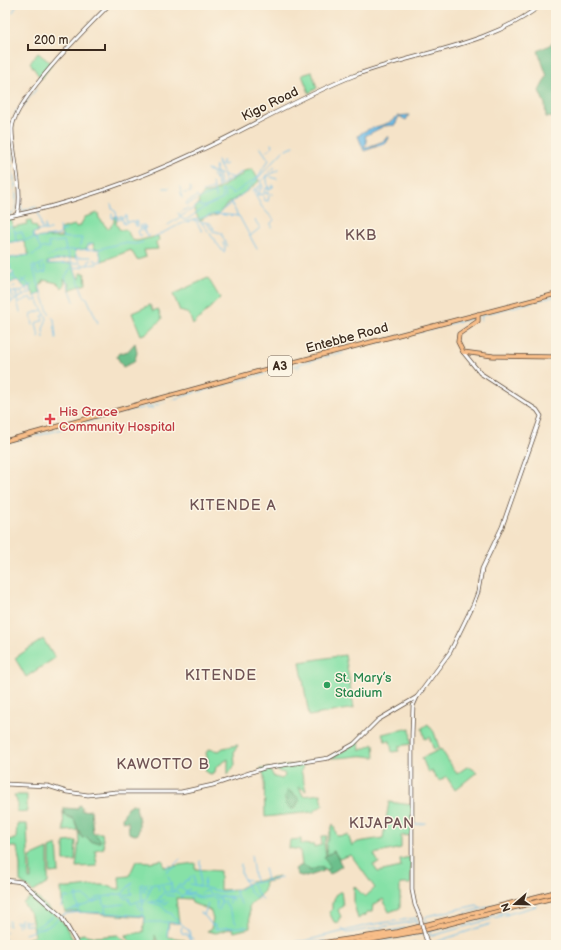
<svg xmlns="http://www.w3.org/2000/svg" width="561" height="950" viewBox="0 0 561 950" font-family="'Balsamiq Sans',sans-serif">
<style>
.green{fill:#86e1a7;stroke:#608662}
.forest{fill:#6cbf8c;stroke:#547455}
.water{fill:#6ebee9;stroke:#547484}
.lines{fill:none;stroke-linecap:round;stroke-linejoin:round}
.stream{stroke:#6ebee9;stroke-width:1}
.minor-casing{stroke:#574638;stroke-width:4.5}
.major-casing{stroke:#574638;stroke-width:5}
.highway-casing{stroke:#574638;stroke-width:5.5}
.minor{stroke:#fff;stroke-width:3}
.major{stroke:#f7bd88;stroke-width:3.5}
.highway{stroke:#f7bd88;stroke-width:4}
.minor-bridge-casing{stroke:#574638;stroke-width:4.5;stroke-linecap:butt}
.minor-bridge{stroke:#fff;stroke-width:3}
.health-dot{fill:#e0444e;stroke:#fcf5e5;stroke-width:1.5}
.leisure-dot{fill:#2e9e5b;stroke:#fcf5e5;stroke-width:1.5}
.labels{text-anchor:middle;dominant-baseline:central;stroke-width:3;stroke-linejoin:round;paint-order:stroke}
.shield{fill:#fcf5e5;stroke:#75675a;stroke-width:1}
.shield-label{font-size:12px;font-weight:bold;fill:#3b2a1e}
.street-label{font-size:13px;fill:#3b2a1e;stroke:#fcf5e5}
.health-label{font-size:13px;fill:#be3a42;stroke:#fcf5e5;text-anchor:start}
.leisure-label{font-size:13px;fill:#27864d;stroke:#fcf5e5;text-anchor:start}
.quarter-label{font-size:15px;letter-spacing:1px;fill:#705455;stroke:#fcf5e5}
</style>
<rect width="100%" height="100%" fill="#fcf5e5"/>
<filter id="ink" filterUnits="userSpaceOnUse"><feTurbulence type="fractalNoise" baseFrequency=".025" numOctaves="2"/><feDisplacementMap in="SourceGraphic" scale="8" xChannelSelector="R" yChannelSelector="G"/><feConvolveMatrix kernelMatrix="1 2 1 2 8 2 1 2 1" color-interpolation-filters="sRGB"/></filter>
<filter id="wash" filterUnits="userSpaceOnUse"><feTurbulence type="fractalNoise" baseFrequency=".012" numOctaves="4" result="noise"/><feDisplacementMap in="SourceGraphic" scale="16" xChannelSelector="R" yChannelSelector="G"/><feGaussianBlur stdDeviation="0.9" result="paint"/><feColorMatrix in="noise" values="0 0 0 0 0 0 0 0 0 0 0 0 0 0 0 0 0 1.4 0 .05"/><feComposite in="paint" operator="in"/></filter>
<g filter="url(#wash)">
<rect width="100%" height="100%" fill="#f5e3c8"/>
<g class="green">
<path d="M38,53l14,11 -11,15 -11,-16z"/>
<path d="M312,72l5,16 -8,5 -7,-18z"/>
<path d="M252,168l7,13c-10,12 -34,20 -41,34l-13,2 -5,4 -6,-11 5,-7 -1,-2 6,-8c15,2 25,-15 38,-18l2,-4 6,-1z"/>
<path d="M98,213l1,5 9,11 6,-7v-5l3,-1 -1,8 4,6h7l5,10 5,1 21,-5 1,4 -3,3 2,6 -14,1 2,7 -9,3 -6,-10 -29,11 -3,-12 -5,-1 -1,-5 -5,2 -2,4 -11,1 1,7 -29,5v2l25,-1 6,15h2v-5h5l1,11 -17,6 1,-5 -6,-6 1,4 -3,5 -5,-5 -13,-3 -5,8 2,5 -6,3 -6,-10 -3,2 -9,-8 -12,5v-9l9,-3 -4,-4 -5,1v-11l24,-4 -6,-15 -18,3v-24l6,-2 2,10 14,-3v-3l4,-1 1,5 4,1 2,6 -5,1 1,5c10,-2 18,0 28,-1l-2,-8 15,-4 1,2 4,-1 5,-9z"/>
<path d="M208,278l12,20 -27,27 -4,-11 -9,-3 -7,-17z"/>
<path d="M150,305l3,6 5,-2 4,10 -15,14 -6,2 -9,-22z"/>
<path d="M43,639l12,19 -29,19 -11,-19z"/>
<path d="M345,655l9,53 -45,8 -9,-54z"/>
<path d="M428,724l6,8 5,15 -5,3 -5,-13 -4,2 -3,-11z"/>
<path d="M410,728l1,16 -12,2v5l-7,1 -2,-11h-5l-3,-7z"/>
<path d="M359,741l1,10 14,-7 1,13c-6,0 -12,-2 -17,-1 -9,1 -18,2 -27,2z"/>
<path d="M238,745l-4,7 1,13 -7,10v-16l-12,8 -1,5 -4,2 -5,-2 -1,-5 3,-7 -2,-7 3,-4 10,2 4,-3z"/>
<path d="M441,749l16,25 11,-8 9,6 -22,18 -9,-14 -6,5 -5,-4 -3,-6 -4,1 -6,-14z"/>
<path d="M302,764l1,4 -2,2 5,21 -7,-4 4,9 18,-2 2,11 -10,7 -48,5 -1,-42 -4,-6 9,-1 5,9 8,2 3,-3 -1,-3 -7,-2v-4z"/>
<path d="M14,795h13v16l-10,1v-11z"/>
<path d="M389,802l23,3 -1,30 -10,1v12l-27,6 5,9 -6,2 5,7 23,-5 -1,-8 11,-2v27h-11v24l-11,4 -6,-13 -10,6 -1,7h-5l-1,3 -4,1 -4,3 -4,-15v-18l11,11 10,-9 -24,-33 -12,4 -5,-8 -7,5 -1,-12 7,-20 4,12 11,-1 4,11 6,-4 25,-4z"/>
<path d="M63,811l1,4 10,4 5,15 21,5 -7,-6h9l2,15 -9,2 2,16 -21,1 3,-27 -1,-10 -14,1z"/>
<path d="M17,824h10l2,55h2l-1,-22 18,-8v34l-15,9 -13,-11v-16l-3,-18h-12v-7l11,-1z"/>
<path d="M322,836h5l-3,7 2,13 -2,1 6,10 -4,4 -3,-3 -13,3 -3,-4 -5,-2 -2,-15 -11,-2 1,-8 11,-1v5l13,1v2l7,-2z"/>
<path d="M76,841l-1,20h-11v-19z"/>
<path d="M57,845l2,27 -9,1v-25z"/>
<path d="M163,860l1,7 31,-4v6l25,2v19l18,-1 13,-7 28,-5 -4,1v2l-10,2 -1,9 -15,15 1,22 -16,4 -2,-4 -16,5 -9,-2 4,-2 2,-11 -3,-8 -18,-7 -1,-4 -15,-1 3,25h-10l-2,14 15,2 7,4 -2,2h-28l-4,-10 1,10c-12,-1 -25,3 -30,-10l17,-3 2,-15 -67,-5h-13l-3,-10 -1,-14c15,1 28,-3 41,-3 6,0 11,4 18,4l-1,-12 10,-1 7,-15 14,1z"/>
<path d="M341,891l2,15 -5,4 3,7 -2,1v5l-5,-1 -5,-10 3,-2v-7l2,-3 1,-5z"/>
<path d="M34,895l29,27 13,23h-66l25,-9 -4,-21 -8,-12z"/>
<path d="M83,934l12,3 23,-2 12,10h-50l-3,-9z"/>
</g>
<g class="forest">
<path d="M553,43l3,6v69l-10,-1 -1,-13 -6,-13 8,-15 -9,-25z"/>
<path d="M135,343l2,10 -3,9 -11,5 -6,-10 1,-3 10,-3z"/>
<path d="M288,790l12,9 -5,9 -3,1 -6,-4 -1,-8z"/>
<path d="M132,804l4,1c1,13 5,13 2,29l-3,1 -6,-2 -1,-12 -5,1 -1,-3 5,-12z"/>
<path d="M79,805l3,2v4l9,-1 2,23 7,6v3h-9l-4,-5 -5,1 -8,-19 -10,-4v-7l13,1z"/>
<path d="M334,851l8,15 -12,8 -4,-3 4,-5 -6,-9z"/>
<path d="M302,865l5,2 3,4 9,-4 4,1 1,3 -18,6 -8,-2 -3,-6z"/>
</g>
<path class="water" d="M409,115l-3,5 -7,-4 -4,9 -11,1 -19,10 2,7 -3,3 1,2 19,-7 4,-5 1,2 -3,5 -22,8 -6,-15c10,-11 33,-9 39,-20z"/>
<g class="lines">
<g class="stream">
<path d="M13,12l4,-7"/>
<path d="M30,97l7,-9"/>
<path d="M23,107l6,-9"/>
<path d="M15,113l3,-4"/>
<path d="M11,138l1,23"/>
<path d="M286,149l8,-3"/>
<path d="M267,151l5,-5 -1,-2"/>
<path d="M217,161l7,13 1,8"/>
<path d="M223,164l-2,-2 2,-1"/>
<path d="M12,165l2,16"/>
<path d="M220,166l6,-2"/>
<path d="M216,169v-3l-1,7 3,13"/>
<path d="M207,170l26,8"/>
<path d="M212,173l4,8"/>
<path d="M218,174l2,11"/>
<path d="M271,177l6,2"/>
<path d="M258,178l5,-10 6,-8 -9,-13"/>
<path d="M15,183v7"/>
<path d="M212,183l4,15"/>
<path d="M180,187l2,11"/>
<path d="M269,187l-4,2 -1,4 8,1"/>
<path d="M164,188h5"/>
<path d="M217,188l25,-16"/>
<path d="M254,189l4,3 -1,3 6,-1 1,6 4,1 1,-5"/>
<path d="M269,189l4,-2v-2"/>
<path d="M226,190h2l5,4 25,-17"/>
<path d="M257,190l4,-3"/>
<path d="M252,191l9,-6"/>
<path d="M256,191l-2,2 8,14 12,13 -3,3v4"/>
<path d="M203,192l11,-3"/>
<path d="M184,193l7,-1 -1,-5"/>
<path d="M259,194l1,-4 3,-3 -3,-6 18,-11"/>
<path d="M268,194c1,-8 -2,-13 -1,-20l8,-7"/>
<path d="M196,200l-9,5 -1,-2 11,-7 1,3 16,-6"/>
<path d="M231,202l7,14"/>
<path d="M111,204l2,6 3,2 1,8 4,-1"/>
<path d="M21,205l1,6 14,-4"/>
<path d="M38,211l4,18"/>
<path d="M178,213l4,6 4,1 21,-14 16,-7 -2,-8 2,-1 3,8"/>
<path d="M5,214l8,-1 3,-3v-18"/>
<path d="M112,214v4l4,-1"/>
<path d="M180,214l3,-4 5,-1"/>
<path d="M215,214l24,2 18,33"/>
<path d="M126,216v7l-2,1 -2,-5z"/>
<path d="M118,217h4"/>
<path d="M195,221l15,2 4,6h-2"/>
<path d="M127,222l7,-1 2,5h2l-2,-5"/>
<path d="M201,222l7,9"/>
<path d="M197,223l5,8"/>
<path d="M208,224l3,5"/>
<path d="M45,225v4"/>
<path d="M168,225l32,-21 1,3 10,-3"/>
<path d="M140,226l4,-1 2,3 -3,2"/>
<path d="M5,228l7,-2 3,6h7l2,6"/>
<path d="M140,228l5,-1"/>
<path d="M143,228l4,9 3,-2"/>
<path d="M142,229l-4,2 2,5 2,-1"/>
<path d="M5,230h3l1,4"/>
<path d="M61,231l5,-1"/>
<path d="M15,232l1,9"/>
<path d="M211,233l3,-2 7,2 6,13"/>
<path d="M210,234l14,19 1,-5 -2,-5"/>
<path d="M62,235v2l7,1"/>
<path d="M250,236l10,-8 -5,-8"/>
<path d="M154,237l29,-14 36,-10 27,-22 37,-40"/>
<path d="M34,238l-1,-5 9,-3h9"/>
<path d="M70,238h12l-3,11"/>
<path d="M5,243l54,-8 2,-3 -2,-5"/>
<path d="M42,248h7l-1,-5 16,-2 2,9"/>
<path d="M87,249l1,-4 5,-2"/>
<path d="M74,250l25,-1 23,-6 14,1 7,-2"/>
<path d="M32,255l9,-5 -5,-11"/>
<path d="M48,256l19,-6"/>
<path d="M76,257l8,10"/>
<path d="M91,257h-15l-1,-7h-8l17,46 3,2 11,25"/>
<path d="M5,259l24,-4"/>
<path d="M47,263l4,-2 18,-3"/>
<path d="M6,264l2,5"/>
<path d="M47,264l32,-1"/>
<path d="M34,265l4,9 8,-2 -2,-6"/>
<path d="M83,265l14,-1"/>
<path d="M88,265l1,-4 6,-2 1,3 6,-1 -3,-12"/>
<path d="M32,266l17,48 5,5 2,19"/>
<path d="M40,266l2,6"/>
<path d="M72,266l-7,11 9,24"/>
<path d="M35,267l8,-4"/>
<path d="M74,268l9,-1"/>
<path d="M5,270l5,-1v-4"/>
<path d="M5,276l9,-3 -4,-4"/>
<path d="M21,279l6,4 5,9 -9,4"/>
<path d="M5,280l9,-3 -1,-3"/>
<path d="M17,280l9,8 2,4"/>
<path d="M22,283l5,-5"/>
<path d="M5,285l12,-5 -3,-3"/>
<path d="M6,286l2,8"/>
<path d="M9,289l5,10"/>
<path d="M5,291l10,-5"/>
<path d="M21,291l11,-7"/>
<path d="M15,292l5,20"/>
<path d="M17,292l2,6"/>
<path d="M40,294l-5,2 12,22 -4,11 1,9"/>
<path d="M5,295l15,-5 3,6 -15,8 -3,-6"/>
<path d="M9,295l3,6"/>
<path d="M7,296l3,6"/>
<path d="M535,301l21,-5"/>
<path d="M17,303l14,-6 2,4 5,-1"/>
<path d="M510,308l22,-6"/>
<path d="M481,321l1,-6 26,-7"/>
<path d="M33,325l-2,-11 11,-4"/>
<path d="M441,326l35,-9 1,1"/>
<path d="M430,330l10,-3"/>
<path d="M407,335l17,-4"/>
<path d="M39,337l-3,-14 7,-3 -1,-4 3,-1"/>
<path d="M377,343l23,-7"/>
<path d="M334,355l9,-2"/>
<path d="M323,356l4,1 5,-3"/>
<path d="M300,367l-2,-3 23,-6"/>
<path d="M285,369l11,-4 2,3"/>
<path d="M271,372l11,-3"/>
<path d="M258,376l7,-2"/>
<path d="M239,380l16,-4"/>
<path d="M231,383l6,-2"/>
<path d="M199,392l29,-8"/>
<path d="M172,400l24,-8"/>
<path d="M160,403l5,-1"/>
<path d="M155,405l2,-1"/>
<path d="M157,405h1"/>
<path d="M145,407l7,-1"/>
<path d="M136,409l7,-1"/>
<path d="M147,409l6,-1"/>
<path d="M106,416l28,-7"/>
<path d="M97,419l7,-2"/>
<path d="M93,420l2,-1"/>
<path d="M86,422l5,-1"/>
<path d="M76,425l7,-2"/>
<path d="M69,427l4,-1"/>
<path d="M65,428h1"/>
<path d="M36,436l26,-7"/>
<path d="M28,438l4,-2"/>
<path d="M21,440l4,-2"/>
<path d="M13,442l7,-2"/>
<path d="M5,444l6,-2"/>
<path d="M413,825l12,-2"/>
<path d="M251,855l4,27"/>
<path d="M200,861v24"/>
<path d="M241,864v10l3,5 5,1"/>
<path d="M172,867l8,-8"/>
<path d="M264,868l3,12"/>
<path d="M165,869l4,-4"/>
<path d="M165,874l6,-6 5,-1"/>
<path d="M244,879l6,13 9,8"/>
<path d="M158,884l1,6"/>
<path d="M190,884l4,1v-10"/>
<path d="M252,884l7,12 4,3"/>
<path d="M130,885l3,-3"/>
<path d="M194,885l28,7 18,-3 8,-5 33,-6"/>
<path d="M144,886l5,3"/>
<path d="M162,886l2,5"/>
<path d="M144,887l-1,4 4,1"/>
<path d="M170,887l1,5"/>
<path d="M204,887l1,-9"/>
<path d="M179,888l3,-1 3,4 5,-2"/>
<path d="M177,891l4,6 5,-3 8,-2"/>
<path d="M185,891l14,5 21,2 3,5"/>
<path d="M236,891l1,6 5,8"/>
<path d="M174,892l5,-7 5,-1v-3l5,-1 2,-4"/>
<path d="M185,892l2,3h3l1,3 3,-2 9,3 6,-2"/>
<path d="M201,893l6,-3 3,5 4,-1 5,2 18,1"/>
<path d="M76,894l2,17"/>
<path d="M122,894l8,-9h2"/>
<path d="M124,895l8,-1 -2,-4 2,-2"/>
<path d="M165,895l9,1"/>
<path d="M221,896l11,2"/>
<path d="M229,896l4,5"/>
<path d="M73,897l11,-1 8,6 5,-4c9,-1 16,-4 25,-4l3,4h4l2,6 13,-5 4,3 13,3 5,6 6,3 2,4c4,2 13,11 17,15"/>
<path d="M103,899l3,15"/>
<path d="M146,899l6,-14"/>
<path d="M229,899v5"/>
<path d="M216,900l1,10 3,-1"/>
<path d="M224,900l12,23"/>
<path d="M157,901l8,3 3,-2"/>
<path d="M159,901l6,-1"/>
<path d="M151,902l6,-1 7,-9h10l-6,-16"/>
<path d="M138,903l2,7"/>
<path d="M144,904v-5"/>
<path d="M105,906l19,-2"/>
<path d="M61,907l4,-10 4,1"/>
<path d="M220,908l1,-7 -1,-3"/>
<path d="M68,911l35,-12"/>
<path d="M200,913l4,2 4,-11"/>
<path d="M464,913l32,-8"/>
<path d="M204,915l8,10h3v4l18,-2h14"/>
<path d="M61,916c10,-8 68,-1 84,0v6h23l-1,15"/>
<path d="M143,916l-2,-32h30"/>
<path d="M24,920l1,5h6"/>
<path d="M25,922l5,-1"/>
<path d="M168,922l11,1"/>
<path d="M426,923l-1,-5 2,-2 50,-11 4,3"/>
<path d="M5,924h1"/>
<path d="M21,925v-6"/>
<path d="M9,926v-5"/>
<path d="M18,927l-2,-5h4"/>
<path d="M182,927l-1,3 1,3 5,1 6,11"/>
<path d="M34,929l19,-13"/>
<path d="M342,929l5,4 69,-12"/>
<path d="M474,929l17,-5"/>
<path d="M390,931l15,-3"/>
<path d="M189,932l1,5 3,2"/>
<path d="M426,932l80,-20 1,3"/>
<path d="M429,932l2,4 4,-1 101,-29"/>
<path d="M5,933l1,-1"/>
<path d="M25,934l24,-8 10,-8"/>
<path d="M5,939v2"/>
<path d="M230,943l1,2 30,-2"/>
<path d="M264,943l40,-2 65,-16 47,-7 1,8"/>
<path d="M299,944v-3l4,2 23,-2"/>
<path d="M425,944v1"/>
<path d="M429,944l43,-14"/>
<path d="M179,945l2,-2h5"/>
<path d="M211,945h1"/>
<path d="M358,945l65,-12"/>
<path d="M383,945l33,-2"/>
</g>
</g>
</g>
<g filter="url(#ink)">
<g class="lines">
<defs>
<g id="minor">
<path d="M17,214c7,-21 -5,-61 -5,-85 1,-28 76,-103 97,-124"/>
<path d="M5,217c67,-13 132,-37 194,-66 52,-24 101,-54 154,-75 62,-24 135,-29 188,-71"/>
<path d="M5,784l43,2 19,6 21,3 28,-3h65l32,-7 51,-17 65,-10 25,-14 24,-24 39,-23"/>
<path d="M5,880l17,2 39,34 17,29"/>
<path d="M420,917l-5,-12 -3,-15v-156l1,-28 4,-9 33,-45 23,-47 5,-13 4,-23 20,-42 39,-111 -4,-6 -57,-37 -17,-21"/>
<path d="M425,936l3,9"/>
</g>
<g id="major">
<path d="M478,314v7l-19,13 -1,8 5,10 30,4 63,1"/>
<path d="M5,441l251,-69 300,-78"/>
</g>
<g id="highway">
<path d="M309,945l89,-13 158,-40"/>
<path d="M340,945l80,-14 136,-34"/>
</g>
</defs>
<use href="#minor" class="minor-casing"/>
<use href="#major" class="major-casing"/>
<use href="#highway" class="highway-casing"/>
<use href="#minor" class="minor"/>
<use href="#major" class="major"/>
<use href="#highway" class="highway"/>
<defs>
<path id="minor-bridge" d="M420,917l5,19"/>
</defs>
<use href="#minor-bridge" class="minor-bridge-casing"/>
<use href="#minor-bridge" class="minor-bridge"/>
</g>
</g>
<path class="health-dot" d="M48 413h4v4h4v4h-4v4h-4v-4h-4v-4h4z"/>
<circle class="leisure-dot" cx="327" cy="685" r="4"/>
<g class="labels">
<rect class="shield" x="268" y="356" width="24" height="20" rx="3"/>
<g class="shield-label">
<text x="280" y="366">A3</text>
</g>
<g class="street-label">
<text transform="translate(270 104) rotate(-26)">Kigo Road</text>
<text transform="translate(347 338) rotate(-15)">Entebbe Road</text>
</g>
<g class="health-label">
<text x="59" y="412">His Grace<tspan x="59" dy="15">Community Hospital</tspan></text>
</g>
<g class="leisure-label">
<text x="335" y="678">St. Mary’s<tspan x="335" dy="15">Stadium</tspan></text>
</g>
<g class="quarter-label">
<text x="361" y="235">KKB</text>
<text x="233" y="505">KITENDE A</text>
<text x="221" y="675">KITENDE</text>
<text x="163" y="764">KAWOTTO B</text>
<text x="382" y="823">KIJAPAN</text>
</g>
</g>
<rect width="561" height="950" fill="none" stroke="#fcf5e5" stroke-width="20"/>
<g transform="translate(515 904) rotate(250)" stroke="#fcf5e5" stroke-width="3" paint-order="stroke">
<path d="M0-3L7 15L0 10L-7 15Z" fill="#3b2a1e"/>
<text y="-6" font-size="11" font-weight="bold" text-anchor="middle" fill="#3b2a1e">N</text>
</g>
<path d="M28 44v6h77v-6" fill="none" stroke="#3b2a1e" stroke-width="2"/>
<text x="34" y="44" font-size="12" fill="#3b2a1e" stroke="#fcf5e5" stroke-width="3" paint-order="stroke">200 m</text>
</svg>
